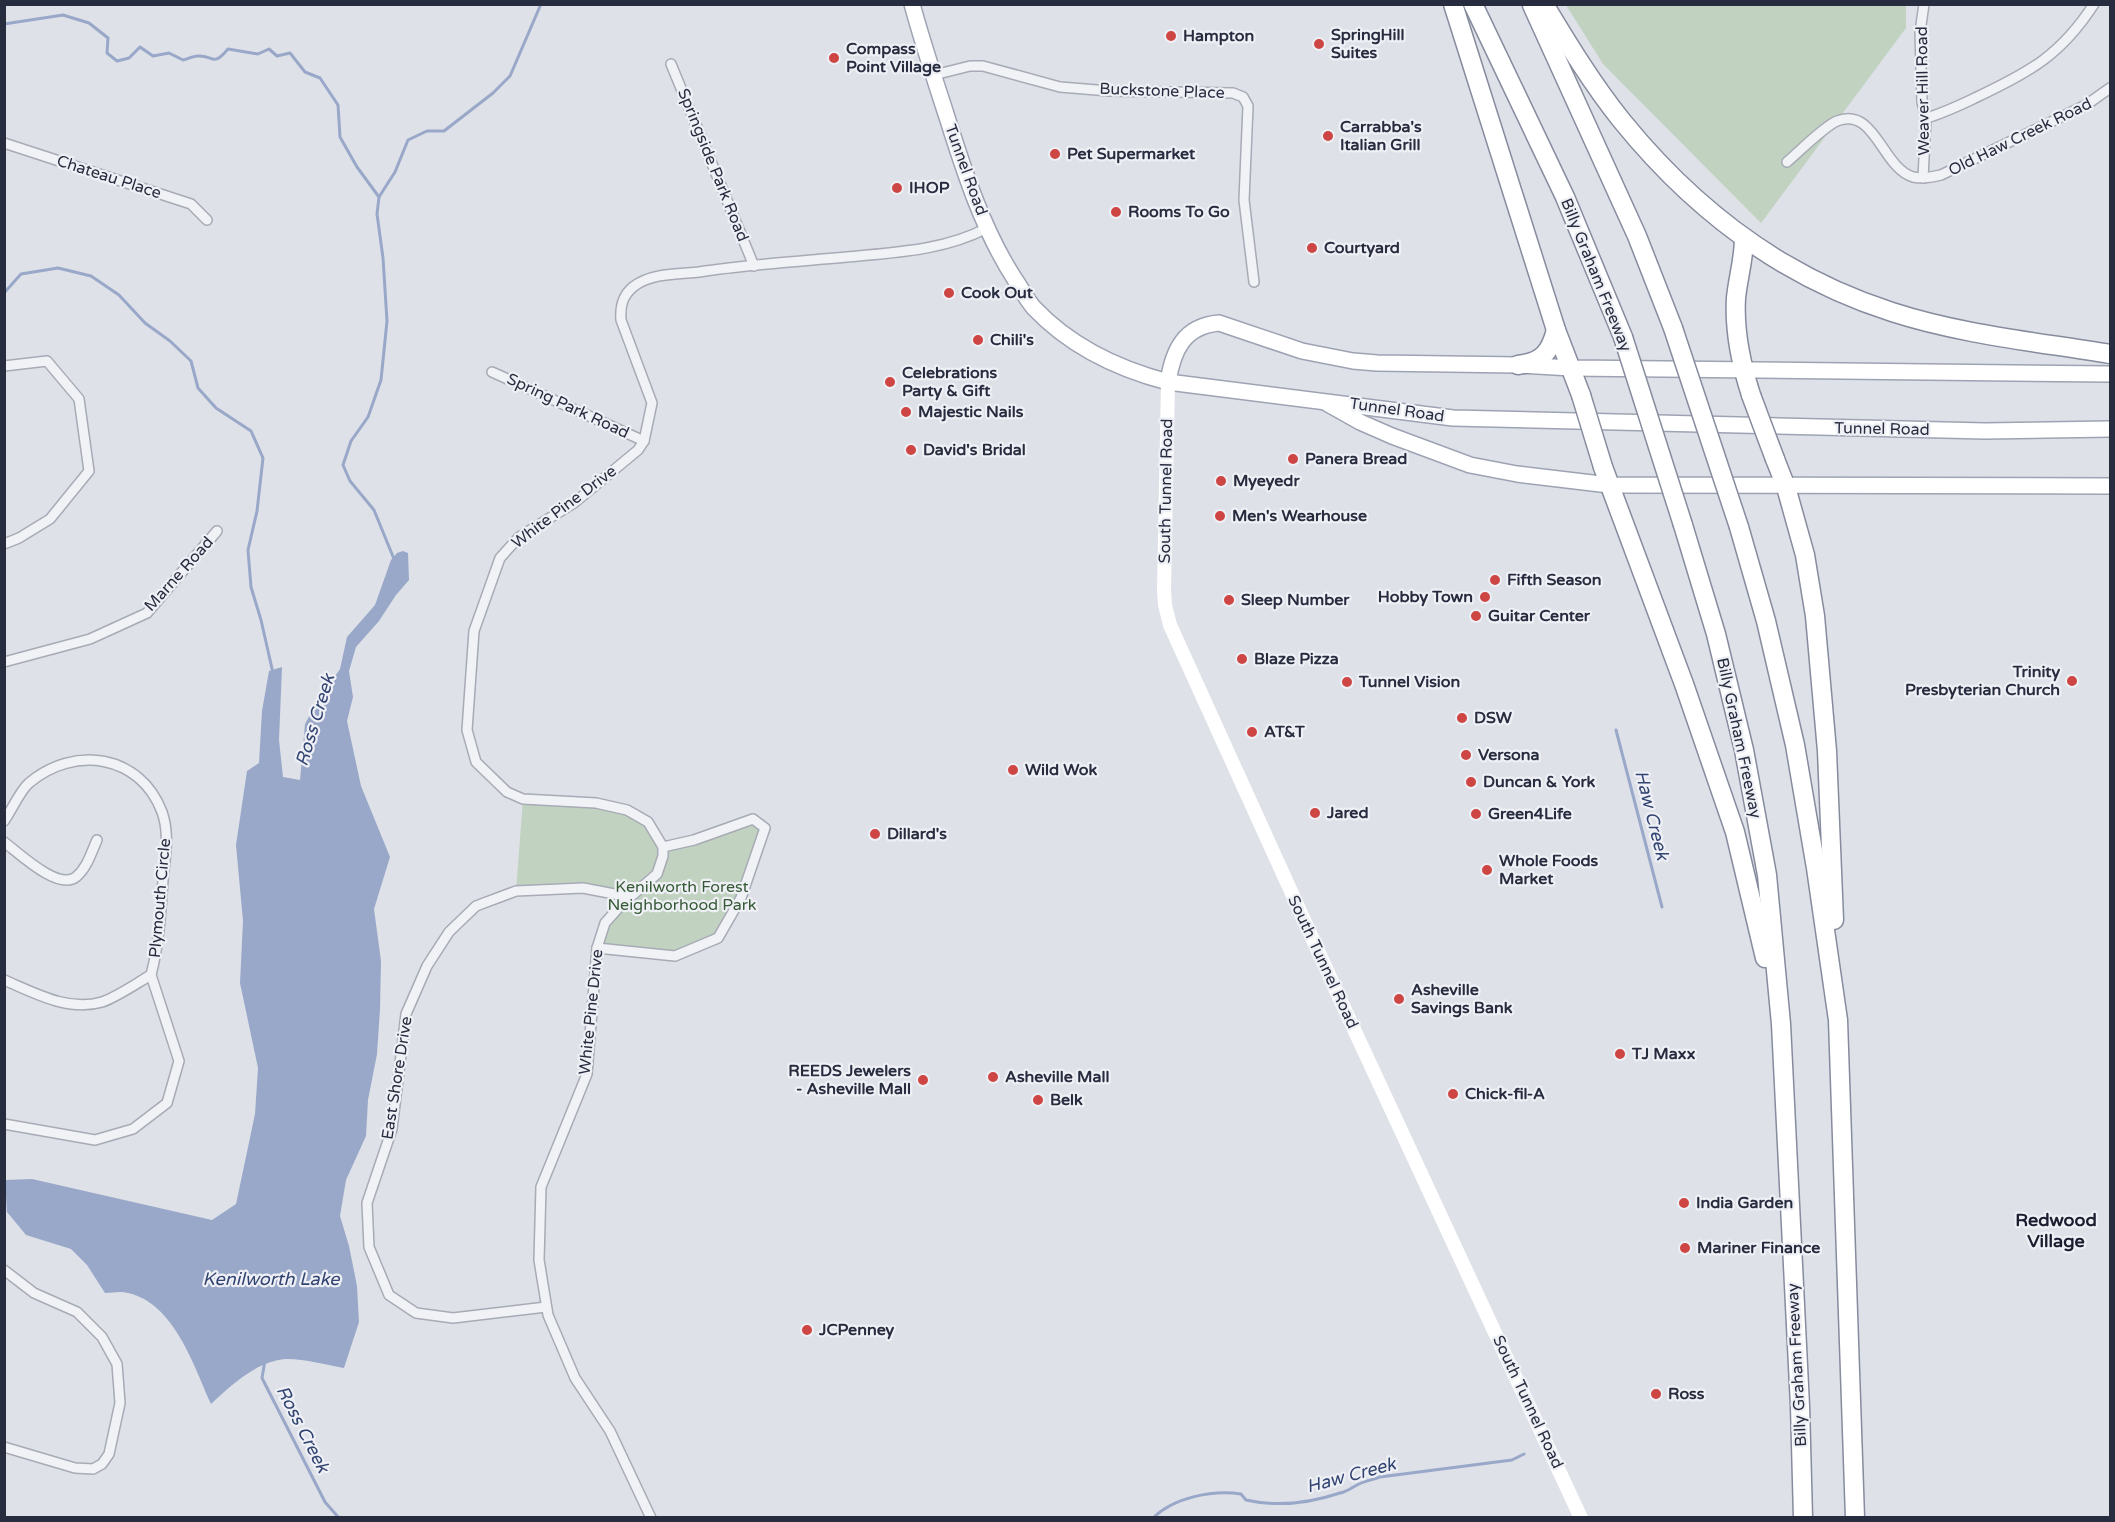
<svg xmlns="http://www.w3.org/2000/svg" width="2115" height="1522" viewBox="0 0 2115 1522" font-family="'Varela Round',sans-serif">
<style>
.green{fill:#c1d2c0}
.water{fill:#99a8c8}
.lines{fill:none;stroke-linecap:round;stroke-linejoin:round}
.stream{stroke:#99a8c8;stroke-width:3}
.minor-casing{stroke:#a7abb5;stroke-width:12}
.primary-casing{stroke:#9ea3b3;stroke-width:18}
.motorway-casing{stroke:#868b9e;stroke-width:21}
.minor{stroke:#f1f2f6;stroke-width:9}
.secondary{stroke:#fff;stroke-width:14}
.primary{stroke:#fff;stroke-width:15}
.motorway{stroke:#fff;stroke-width:18}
.motorway-bridge-casing{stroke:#868b9e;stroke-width:21;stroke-linecap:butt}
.motorway-bridge{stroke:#fff;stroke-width:18}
.poi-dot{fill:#cd4643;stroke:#eef0f5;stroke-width:2}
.labels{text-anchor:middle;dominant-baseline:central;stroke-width:4.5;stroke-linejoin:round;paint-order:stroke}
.poi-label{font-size:16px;font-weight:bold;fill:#282c3f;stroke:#eef0f5;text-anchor:start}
.street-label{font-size:16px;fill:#282c3f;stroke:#eef0f5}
.park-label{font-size:16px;fill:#365a35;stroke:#eef0f5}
.water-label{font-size:18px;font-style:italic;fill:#324472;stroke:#eef0f5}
.neighbourhood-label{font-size:18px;font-weight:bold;fill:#1a1e2f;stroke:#eef0f5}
</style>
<rect width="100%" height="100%" fill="#dee1e8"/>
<g class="green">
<path d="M1566,5h340v23l-145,195 -158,-159z"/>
<path d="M523,799l73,4 52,19 15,25 90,-28 12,9 -24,69 -23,41 -43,18 -78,-8 8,-25 25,-25 -47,-10 -67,3z"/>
</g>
<path class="water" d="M403,551l5,2 1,27 -13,15 -17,26 -23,26 -7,24 4,26 -6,24 14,65 29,71 -16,52 7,52 -1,48 -3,45 -9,46 -2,36 -20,44 -6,36 9,30 8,40 2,36 -15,46c-18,-3 -38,-9 -57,-9 -29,1 -56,26 -76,45 -17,-38 -37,-101 -83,-111 -7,-2 -16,0 -23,0l-18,-28 -16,-16 -45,-14 -19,-23 -2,-32 27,-1 180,41 24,-16 19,-90 3,-46 -18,-85 3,-62 -7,-76 11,-74 12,-8 3,-52 7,-40 13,-4 -3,73 4,37 17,3 5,-56 13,-24 22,-31 7,-32 28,-32 16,-45 6,-7z"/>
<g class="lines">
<g class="stream">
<path d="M4,24l59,-9 26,8 19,15 -1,15 10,8 12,-3 11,-11 13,9 16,-3 14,7c4,-1 10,-4 15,-4 16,-1 14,12 30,-7l30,5 11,-5 8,7 13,-3 15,19 15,6 18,27 2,32 17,30 22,30"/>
<path d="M4,293l17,-19 37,-6 33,8 28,19 26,28 25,18 21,20 7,27 18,20 35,23 12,27 -6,53 -9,39 3,37 10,33 12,53"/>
<path d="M394,559l-20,-49 -24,-29 -7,-16 8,-24 17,-24 13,-37 6,-59 -4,-63 -6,-44 2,-17 16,-25 13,-32 19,-9h17l49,-38 17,-17 31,-72"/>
<path d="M1616,730l46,177"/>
<path d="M265,1360l-3,18 63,124 14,16"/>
<path d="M1153,1518c21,-21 60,-28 88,-24l5,6c31,7 64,3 94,-7 6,-1 11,-5 17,-8 7,-4 15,-5 23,-8l132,-17 12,-6"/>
</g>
<defs>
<g id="minor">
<path d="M671,64l83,202"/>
<path d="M934,75l36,-9h13l77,21 49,4 124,2 10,4 5,9 -4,94 10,82"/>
<path d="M1926,118c18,-5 34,-13 51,-21 53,-25 84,-42 117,-93"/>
<path d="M4,143l187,61 16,16"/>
<path d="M1787,162c12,-10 36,-35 50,-41 38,-15 45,47 76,56 10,2 19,0 28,-2l145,-70 24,-17"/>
<path d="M1923,178l3,-60 -4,-16 -2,-70 4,-28"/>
<path d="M4,366l43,-5 32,38 10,72 -39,48 -31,19 -15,6"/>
<path d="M492,372l152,69"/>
<path d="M4,662l86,-23 57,-26 70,-82"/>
<path d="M4,821c8,-11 15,-29 25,-38 45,-38 111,-29 133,29 8,22 3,45 1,68 -2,32 -4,64 -12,95"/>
<path d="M4,842c15,11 54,49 72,35 11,-9 15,-24 21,-37"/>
<path d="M597,948l78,8 43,-18 23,-40 24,-70 -12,-9 -59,21 -31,7"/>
<path d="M4,980c31,13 64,32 98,22 15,-5 35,-19 49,-27"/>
<path d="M4,1124l91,16 38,-11 34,-26 12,-42 -28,-86"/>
<path d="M4,1270l30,23 43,19 25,25 15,27 3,39 -11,51 -7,10 -9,5 -18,-1 -71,-21"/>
<path d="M546,1307l-93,11 -37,-5 -27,-18 -20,-48 -2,-44 25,-74 14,-115 21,-48 22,-34 27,-26 40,-15 67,-3 47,9"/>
<path d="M651,1518l-41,-87 -35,-53 -27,-63 -9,-55 2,-73 46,-113 10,-126 8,-25 16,-18 36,-31 6,-18v-9l-15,-25 -21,-12 -31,-7 -73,-4 -16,-7 -31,-30 -9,-32 7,-99 26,-73 19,-21 55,-34 64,-53 6,-9 8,-38 -31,-83c-1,-13 1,-24 12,-33 17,-14 45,-13 66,-15 52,-8 106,-11 159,-16 44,-4 89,-7 129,-28"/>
</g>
<g id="primary">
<path d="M912,4c10,37 22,73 34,110 18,57 37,117 70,167 6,9 11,19 18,27 36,38 84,61 134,74l285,36 532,13 125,-2"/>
<path d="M1168,382c5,-32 16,-56 51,-59l83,28 51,10 24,2 141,2 53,3 539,6"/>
<path d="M1328,404l32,18 32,14 78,29 47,9 92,11 501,1"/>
</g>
<g id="motorway">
<path d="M1453,4l103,326 25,65"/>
<path d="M1473,4l92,193 58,140"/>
<path d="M1544,4c24,40 49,81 78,117 73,90 160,156 270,191 71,23 146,30 218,42"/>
<path d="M1532,5l105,231 36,92"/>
<path d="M1744,238c0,21 -6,40 -8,60 -2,33 5,66 15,97"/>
<path d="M1518,365c24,-3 32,-12 38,-35"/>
<path d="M1775,459l11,28 19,68 10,61 12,135 7,169"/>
<path d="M1603,467l81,217 51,148 30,126"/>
<path d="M1683,525l33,109 28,116 23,125 14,149 19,382 3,112"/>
<path d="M1739,527l27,94 29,124 21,123 22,152 17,498"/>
</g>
</defs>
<use href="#minor" class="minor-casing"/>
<use href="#primary" class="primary-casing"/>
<use href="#motorway" class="motorway-casing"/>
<use href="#minor" class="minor"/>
<path class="secondary" d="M1168,382l-4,208 1,15 5,20 169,372 242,521"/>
<use href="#primary" class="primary"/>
<use href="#motorway" class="motorway"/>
<defs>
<g id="motorway-bridge">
<path d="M1673,328l66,199"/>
<path d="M1623,337l60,188"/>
<path d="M1581,395l22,72"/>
<path d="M1751,395l24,64"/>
</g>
</defs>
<use href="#motorway-bridge" class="motorway-bridge-casing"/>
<use href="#motorway-bridge" class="motorway-bridge"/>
</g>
<g class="poi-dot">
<circle cx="1171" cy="36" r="6"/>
<circle cx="1319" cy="44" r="6"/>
<circle cx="834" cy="58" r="6"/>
<circle cx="1328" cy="136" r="6"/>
<circle cx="1055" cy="154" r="6"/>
<circle cx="897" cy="188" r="6"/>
<circle cx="1116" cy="212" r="6"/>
<circle cx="1312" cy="248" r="6"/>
<circle cx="949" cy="293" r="6"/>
<circle cx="978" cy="340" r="6"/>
<circle cx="890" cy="382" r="6"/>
<circle cx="906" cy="412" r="6"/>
<circle cx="911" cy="450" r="6"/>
<circle cx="1293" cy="459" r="6"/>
<circle cx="1221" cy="481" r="6"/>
<circle cx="1220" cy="516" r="6"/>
<circle cx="1495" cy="580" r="6"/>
<circle cx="1485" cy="597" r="6"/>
<circle cx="1229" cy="600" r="6"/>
<circle cx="1476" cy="616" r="6"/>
<circle cx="1242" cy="659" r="6"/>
<circle cx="2072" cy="681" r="6"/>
<circle cx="1347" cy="682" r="6"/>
<circle cx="1462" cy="718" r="6"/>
<circle cx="1252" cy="732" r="6"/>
<circle cx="1466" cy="755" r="6"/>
<circle cx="1013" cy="770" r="6"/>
<circle cx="1471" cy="782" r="6"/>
<circle cx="1315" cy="813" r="6"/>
<circle cx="1476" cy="814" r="6"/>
<circle cx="875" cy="834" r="6"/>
<circle cx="1487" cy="870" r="6"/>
<circle cx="1399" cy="999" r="6"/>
<circle cx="1620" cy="1054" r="6"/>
<circle cx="993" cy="1077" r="6"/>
<circle cx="923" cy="1080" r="6"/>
<circle cx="1453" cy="1094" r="6"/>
<circle cx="1038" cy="1100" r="6"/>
<circle cx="1684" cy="1203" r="6"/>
<circle cx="1685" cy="1248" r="6"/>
<circle cx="807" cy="1330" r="6"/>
<circle cx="1656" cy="1394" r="6"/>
</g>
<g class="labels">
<g class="poi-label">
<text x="1331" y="35">SpringHill<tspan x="1331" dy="18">Suites</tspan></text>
<text x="1183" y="36">Hampton</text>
<text x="846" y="49">Compass<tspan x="846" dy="18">Point Village</tspan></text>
<text x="1340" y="127">Carrabba's<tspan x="1340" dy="18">Italian Grill</tspan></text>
<text x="1067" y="154">Pet Supermarket</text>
<text x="909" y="188">IHOP</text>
<text x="1128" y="212">Rooms To Go</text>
<text x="1324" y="248">Courtyard</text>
<text x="961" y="293">Cook Out</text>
<text x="990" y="340">Chili's</text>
<text x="902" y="373">Celebrations<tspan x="902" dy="18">Party &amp; Gift</tspan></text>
<text x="918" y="412">Majestic Nails</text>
<text x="923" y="450">David's Bridal</text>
<text x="1305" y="459">Panera Bread</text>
<text x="1233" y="481">Myeyedr</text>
<text x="1232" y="516">Men's Wearhouse</text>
<text x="1507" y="580">Fifth Season</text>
<text x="1473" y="597" text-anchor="end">Hobby Town</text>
<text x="1241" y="600">Sleep Number</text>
<text x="1488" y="616">Guitar Center</text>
<text x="1254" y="659">Blaze Pizza</text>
<text x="2060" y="672" text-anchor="end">Trinity<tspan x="2060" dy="18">Presbyterian Church</tspan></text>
<text x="1359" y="682">Tunnel Vision</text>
<text x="1474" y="718">DSW</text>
<text x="1264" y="732">AT&amp;T</text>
<text x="1478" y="755">Versona</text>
<text x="1025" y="770">Wild Wok</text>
<text x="1483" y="782">Duncan &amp; York</text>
<text x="1327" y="813">Jared</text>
<text x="1488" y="814">Green4Life</text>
<text x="887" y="834">Dillard's</text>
<text x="1499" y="861">Whole Foods<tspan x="1499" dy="18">Market</tspan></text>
<text x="1411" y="990">Asheville<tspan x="1411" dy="18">Savings Bank</tspan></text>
<text x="1632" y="1054">TJ Maxx</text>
<text x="911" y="1071" text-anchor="end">REEDS Jewelers<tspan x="911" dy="18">- Asheville Mall</tspan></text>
<text x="1005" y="1077">Asheville Mall</text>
<text x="1465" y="1094">Chick-fil-A</text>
<text x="1050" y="1100">Belk</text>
<text x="1696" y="1203">India Garden</text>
<text x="1697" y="1248">Mariner Finance</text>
<text x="819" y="1330">JCPenney</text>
<text x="1668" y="1394">Ross</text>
</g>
<g class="street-label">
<text transform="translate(1162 91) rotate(2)">Buckstone Place</text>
<text transform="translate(1923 91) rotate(-91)">Weaver Hill Road</text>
<text transform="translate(2020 137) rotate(-26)">Old Haw Creek Road</text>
<text transform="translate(713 165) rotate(68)">Springside Park Road</text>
<text transform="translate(966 170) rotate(70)">Tunnel Road</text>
<text transform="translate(109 177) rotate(18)">Chateau Place</text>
<text transform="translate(1596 275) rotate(68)">Billy Graham Freeway</text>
<text transform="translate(568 406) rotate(25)">Spring Park Road</text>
<text transform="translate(1397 410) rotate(8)">Tunnel Road</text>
<text transform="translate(1882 429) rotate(1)">Tunnel Road</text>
<text transform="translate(1166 491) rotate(-89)">South Tunnel Road</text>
<text transform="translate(564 507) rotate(-37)">White Pine Drive</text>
<text transform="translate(179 574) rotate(-48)">Marne Road</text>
<text transform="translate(1739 738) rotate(78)">Billy Graham Freeway</text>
<text transform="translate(160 898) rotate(-85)">Plymouth Circle</text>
<text transform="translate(1323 962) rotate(65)">South Tunnel Road</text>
<text transform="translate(591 1012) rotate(-84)">White Pine Drive</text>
<text transform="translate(397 1078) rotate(-81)">East Shore Drive</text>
<text transform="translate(1797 1365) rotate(-93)">Billy Graham Freeway</text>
<text transform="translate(1528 1402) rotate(65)">South Tunnel Road</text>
</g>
<g class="park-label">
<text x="682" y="887">Kenilworth Forest<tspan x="682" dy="18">Neighborhood Park</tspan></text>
</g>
<g class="water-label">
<text transform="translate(315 720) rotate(-73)">Ross Creek</text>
<text transform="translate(1652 815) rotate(76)">Haw Creek</text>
<text x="271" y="1279">Kenilworth Lake</text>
<text transform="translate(303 1429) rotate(63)">Ross Creek</text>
<text transform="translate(1351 1475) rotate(-15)">Haw Creek</text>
</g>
<g class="neighbourhood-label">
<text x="2056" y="1220">Redwood<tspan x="2056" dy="21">Village</tspan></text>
</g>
</g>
<rect width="2115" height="1522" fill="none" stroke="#282c3f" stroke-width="12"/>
</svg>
